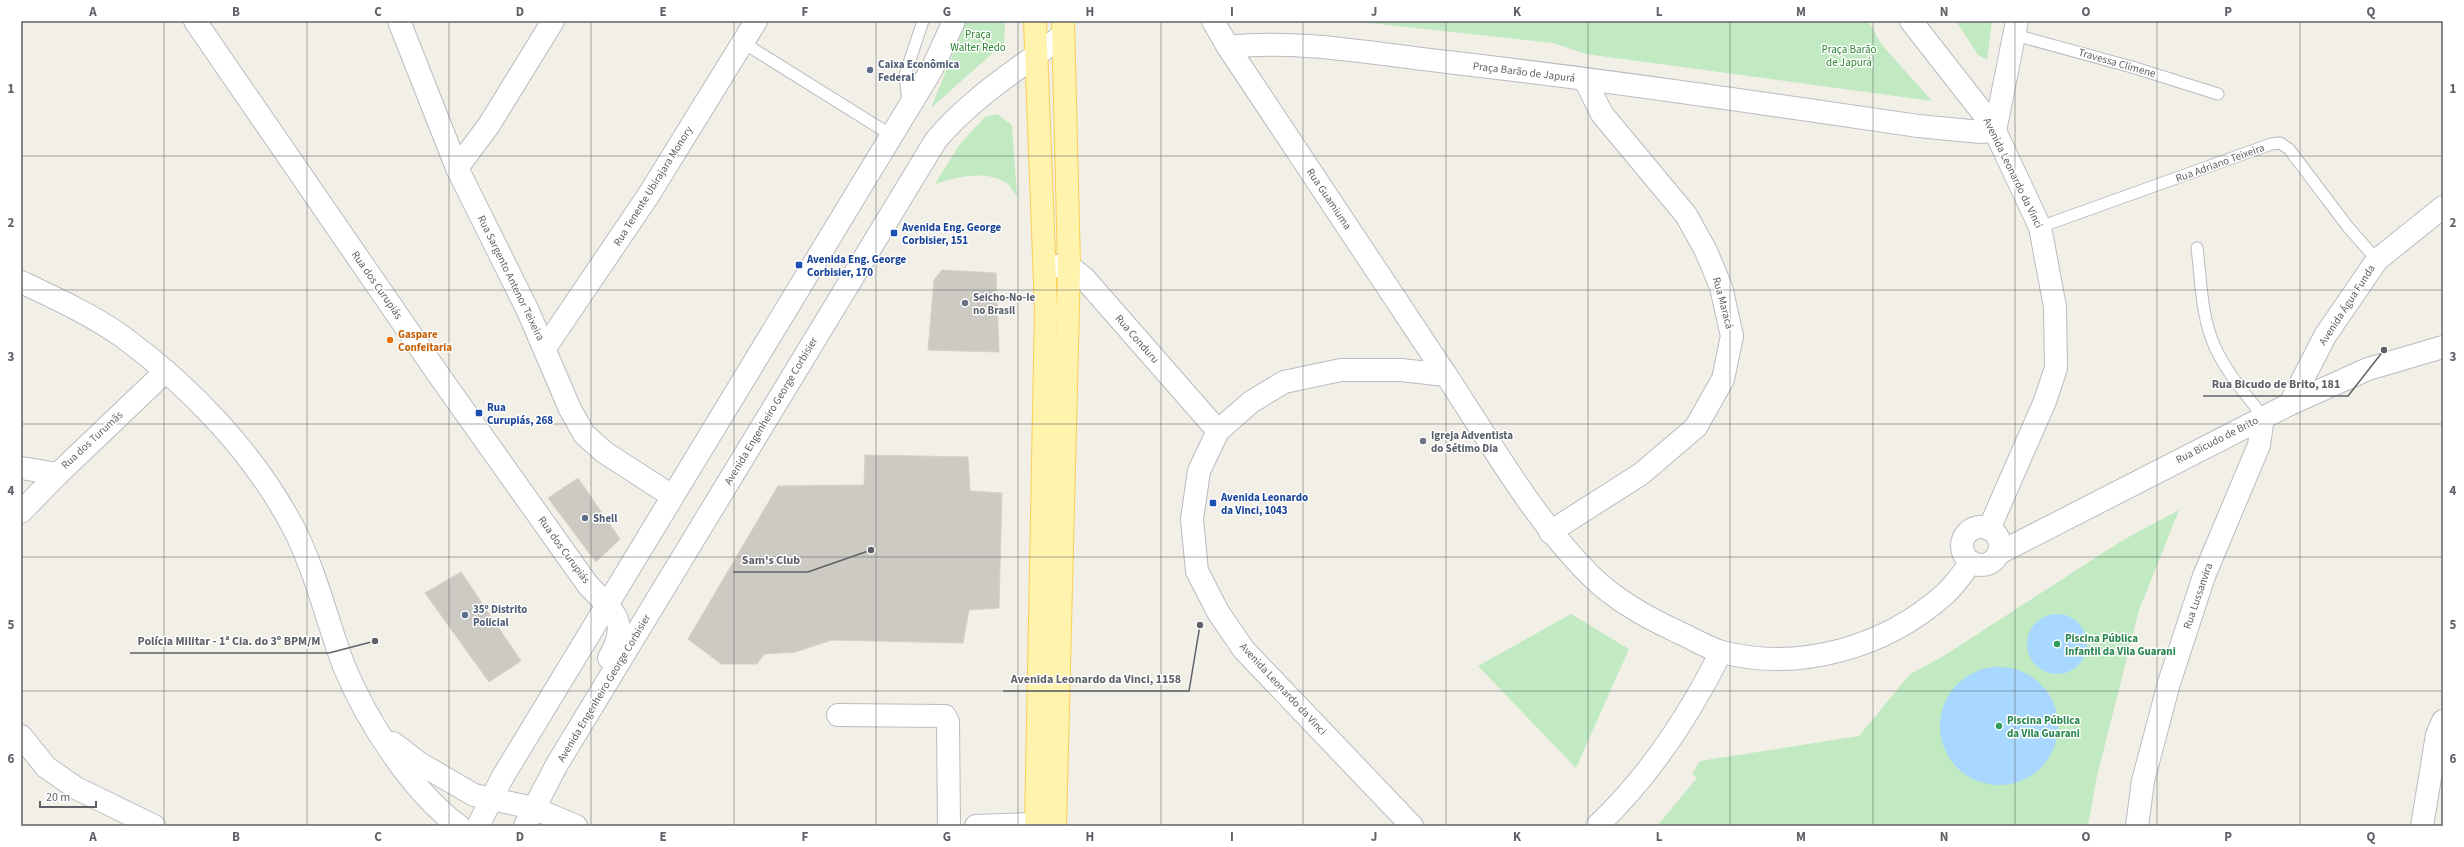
<svg xmlns="http://www.w3.org/2000/svg" width="2464" height="847" viewBox="0 0 2464 847" font-family="'Source Sans 3',sans-serif">
<style>
.green{fill:#c1eac2}
.water{fill:#a8d8ff}
.building{fill:#cccac3;stroke:#d6d1c4}
.lines{fill:none;stroke-linecap:round;stroke-linejoin:round}
.lane-casing{stroke:#b9bcc1;stroke-width:13}
.street-casing{stroke:#b9bcc1;stroke-width:24}
.secondary-casing{stroke:#b9bdc3;stroke-width:24}
.primary-casing{stroke:#fccf54;stroke-width:24}
.lane{stroke:#fff;stroke-width:11}
.street{stroke:#fff;stroke-width:22}
.secondary{stroke:#fff;stroke-width:22}
.primary{stroke:#fff3ad;stroke-width:22}
.grid{fill:none;stroke:#5e6268;stroke-width:1;stroke-opacity:0.55}
.service-dot{fill:#5c6f8a;stroke:#fff;stroke-width:1.5}
.transit-dot{fill:#1a4fb4;stroke:#fff;stroke-width:1.5}
.worship-dot{fill:#6b7280;stroke:#fff;stroke-width:1.5}
.food-dot{fill:#e8710a;stroke:#fff;stroke-width:1.5}
.leisure-dot{fill:#2e9e5b;stroke:#fff;stroke-width:1.5}
.labels{text-anchor:middle;dominant-baseline:central;stroke-width:3;stroke-linejoin:round;paint-order:stroke}
.park-label{font-size:11px;fill:#2e8633;stroke:#fff}
.street-label{font-size:11px;fill:#5e6268;stroke:#fff}
.service-label{font-size:11px;font-weight:bold;fill:#4e5e75;stroke:#fff;text-anchor:start}
.transit-label{font-size:11px;font-weight:bold;fill:#164399;stroke:#fff;text-anchor:start}
.worship-label{font-size:11px;font-weight:bold;fill:#5b616d;stroke:#fff;text-anchor:start}
.food-label{font-size:11px;font-weight:bold;fill:#c56008;stroke:#fff;text-anchor:start}
.leisure-label{font-size:11px;font-weight:bold;fill:#27864d;stroke:#fff;text-anchor:start}
.leader{fill:none;stroke:#5e6268;stroke-width:1.5}
.callout-dot{fill:#5e6268;stroke:#fff;stroke-width:1.5}
.callout-label{font-size:12px;text-anchor:middle;font-weight:bold;fill:#5e6268;stroke:#fff;stroke-width:3;stroke-linejoin:round;paint-order:stroke}
.neatline{fill:none;stroke:#5e6268;stroke-width:1.5}
.grid-label{font-size:13px;text-anchor:middle;font-weight:bold;fill:#5e6268}
</style>
<rect width="100%" height="100%" fill="#f1efe6"/>
<g class="green">
<path d="M966,21h39l-1,22 -73,65z"/>
<path d="M1351,21h517l14,24 50,56 -346,-47 -33,-11z"/>
<path d="M1956,21h36l-5,39 -9,-5z"/>
<path d="M997,114l15,11 5,71c-3,-3 -6,-9 -9,-12 -21,-15 -51,-7 -73,0l25,-40 25,-27z"/>
<path d="M2179,510l-40,100 -42,166 -9,50h-431l40,-48 -5,-4 8,-13 159,-25 51,-62 32,-17 181,-117z"/>
<path d="M1571,614l58,35 -53,119 -98,-102z"/>
</g>
<g class="water">
<circle cx="2057" cy="644" r="30"/>
<circle cx="1999" cy="726" r="59"/>
</g>
<g class="building">
<path d="M942,270l54,3 3,79 -71,-2 6,-70z"/>
<path d="M865,455l103,2 2,34 32,2 -3,115 -30,2 -6,33 -131,-3 -37,12 -31,2 -7,10h-36l-33,-25 90,-153 86,-1z"/>
<path d="M578,478l42,61 -24,23 -48,-64z"/>
<path d="M461,572l60,89 -32,21 -64,-89z"/>
</g>
<g class="lines">
<defs>
<g id="lane">
<path d="M2015,35l117,32 86,27"/>
<path d="M742,42l149,93"/>
<path d="M908,103l-3,-28 18,-54"/>
<path d="M2040,227l231,-83 9,-1 9,6 59,78 29,33"/>
<path d="M2197,248c4,31 4,69 18,99 11,25 31,47 48,70"/>
</g>
<g id="street">
<path d="M399,21l58,147 71,143 42,98 14,25 20,18 68,44"/>
<path d="M1213,21l15,26 218,328"/>
<path d="M1911,21l75,96 9,14 45,96 15,80 1,61 -11,33 -56,128"/>
<path d="M1228,47c72,-8 146,7 219,15 157,18 314,41 471,64l63,6 14,-1"/>
<path d="M1995,131l22,-110"/>
<path d="M457,168l32,-43 64,-104"/>
<path d="M1046,266h23l15,12 134,153"/>
<path d="M545,348l103,-152 108,-175"/>
<path d="M2290,404l35,-68 52,-76 66,-53"/>
<path d="M21,468l37,6"/>
<path d="M21,512l37,-38 108,-103"/>
<circle cx="1981" cy="546" r="19"/>
<path d="M1550,532l91,-58 55,-47 27,-48 9,-43 -11,-49 -15,-36 -20,-36 -84,-101 -17,-34"/>
<path d="M1999,553l291,-149 78,-35 75,-22"/>
<path d="M838,715l107,1 3,6 1,104"/>
<path d="M21,736l25,31 30,21 78,38"/>
<path d="M1412,826l-168,-176 -26,-38 -21,-41 -5,-52 7,-48 19,-40 33,-29 33,-20 57,-12h60l45,5c45,68 86,142 144,200 25,25 56,42 88,57 14,6 29,16 44,20 78,20 164,-5 223,-58 10,-9 18,-21 26,-32"/>
<path d="M1597,826c52,-49 92,-110 124,-174"/>
<path d="M2137,826l6,-45 26,-98 35,-107 55,-131 4,-28"/>
<path d="M2422,826l15,-91 6,-14"/>
</g>
<g id="secondary">
<path d="M195,21l243,353 150,211c25,27 43,36 21,73"/>
<path d="M21,282c34,16 71,33 102,55 67,49 131,116 170,190 22,42 34,94 51,139 22,54 68,126 115,160"/>
<path d="M393,743l26,20 55,32 59,13 43,18"/>
<path d="M478,826l24,-48 430,-709 22,-48"/>
<path d="M525,826l31,-60 380,-626c36,-43 83,-71 127,-105"/>
<path d="M976,826l78,-3"/>
</g>
<g id="primary">
<path d="M1035,21l11,288 -10,517"/>
<path d="M1055,826l14,-560 -6,-245"/>
</g>
</defs>
<use href="#lane" class="lane-casing"/>
<use href="#street" class="street-casing"/>
<use href="#secondary" class="secondary-casing"/>
<use href="#primary" class="primary-casing"/>
<use href="#lane" class="lane"/>
<use href="#street" class="street"/>
<use href="#secondary" class="secondary"/>
<use href="#primary" class="primary"/>
</g>
<path class="grid" d="M164,21v805M307,21v805M449,21v805M591,21v805M734,21v805M876,21v805M1018,21v805M1161,21v805M1303,21v805M1446,21v805M1588,21v805M1730,21v805M1873,21v805M2015,21v805M2157,21v805M2300,21v805M21,156h2422M21,290h2422M21,424h2422M21,557h2422M21,691h2422"/>
<g class="service-dot">
<circle cx="870" cy="70" r="4"/>
<circle cx="585" cy="518" r="4"/>
<circle cx="465" cy="615" r="4"/>
</g>
<g class="transit-dot">
<rect x="890" y="229" width="8" height="8" rx="2"/>
<rect x="795" y="261" width="8" height="8" rx="2"/>
<rect x="475" y="409" width="8" height="8" rx="2"/>
<rect x="1209" y="499" width="8" height="8" rx="2"/>
</g>
<g class="worship-dot">
<circle cx="965" cy="303" r="4"/>
<circle cx="1423" cy="441" r="4"/>
</g>
<circle class="food-dot" cx="390" cy="340" r="4"/>
<g class="leisure-dot">
<circle cx="2057" cy="644" r="4"/>
<circle cx="1999" cy="726" r="4"/>
</g>
<g class="labels">
<g class="park-label">
<text x="978" y="34">Praça<tspan x="978" dy="13">Walter Redo</tspan></text>
<text x="1849" y="49">Praça Barão<tspan x="1849" dy="13">de Japurá</tspan></text>
</g>
<g class="street-label">
<text transform="translate(2117 63) rotate(16)">Travessa Climene</text>
<text transform="translate(1524 72) rotate(7)">Praça Barão de Japurá</text>
<text transform="translate(2220 163) rotate(-20)">Rua Adriano Teixeira</text>
<text transform="translate(2013 173) rotate(64)">Avenida Leonardo da Vinci</text>
<text transform="translate(653 186) rotate(-58)">Rua Tenente Ubirajara Monory</text>
<text transform="translate(1329 199) rotate(56)">Rua Guamiuma</text>
<text transform="translate(511 278) rotate(64)">Rua Sargento Antenor Teixeira</text>
<text transform="translate(377 285) rotate(55)">Rua dos Curupiás</text>
<text transform="translate(1723 303) rotate(75)">Rua Maracá</text>
<text transform="translate(2347 305) rotate(-57)">Avenida Água Funda</text>
<text transform="translate(1137 339) rotate(49)">Rua Conduru</text>
<text transform="translate(771 411) rotate(-59)">Avenida Engenheiro George Corbisier</text>
<text transform="translate(92 440) rotate(-43)">Rua dos Turumãs</text>
<text transform="translate(2217 440) rotate(-27)">Rua Bicudo de Brito</text>
<text transform="translate(564 550) rotate(54)">Rua dos Curupiás</text>
<text transform="translate(2198 596) rotate(-71)">Rua Lussanvira</text>
<text transform="translate(604 688) rotate(-59)">Avenida Engenheiro George Corbisier</text>
<text transform="translate(1283 689) rotate(47)">Avenida Leonardo da Vinci</text>
</g>
<g class="service-label">
<text x="878" y="64">Caixa Econômica<tspan x="878" dy="13">Federal</tspan></text>
<text x="593" y="518">Shell</text>
<text x="473" y="609">35º Distrito<tspan x="473" dy="13">Policial</tspan></text>
</g>
<g class="transit-label">
<text x="902" y="227">Avenida Eng. George<tspan x="902" dy="13">Corbisier, 151</tspan></text>
<text x="807" y="259">Avenida Eng. George<tspan x="807" dy="13">Corbisier, 170</tspan></text>
<text x="487" y="407">Rua<tspan x="487" dy="13">Curupiás, 268</tspan></text>
<text x="1221" y="497">Avenida Leonardo<tspan x="1221" dy="13">da Vinci, 1043</tspan></text>
</g>
<g class="worship-label">
<text x="973" y="297">Seicho-No-Ie<tspan x="973" dy="13">no Brasil</tspan></text>
<text x="1431" y="435">Igreja Adventista<tspan x="1431" dy="13">do Sétimo Dia</tspan></text>
</g>
<g class="food-label">
<text x="398" y="334">Gaspare<tspan x="398" dy="13">Confeitaria</tspan></text>
</g>
<g class="leisure-label">
<text x="2065" y="638">Piscina Pública<tspan x="2065" dy="13">Infantil da Vila Guarani</tspan></text>
<text x="2007" y="720">Piscina Pública<tspan x="2007" dy="13">da Vila Guarani</tspan></text>
</g>
</g>
<path class="leader" d="M2384 350L2348 396H2203M871 550L808 572H733M375 641L329 653H130M1200 625L1189 691H1003"/>
<g class="callout-dot">
<circle cx="2384" cy="350" r="4"/>
<circle cx="871" cy="550" r="4"/>
<circle cx="375" cy="641" r="4"/>
<circle cx="1200" cy="625" r="4"/>
</g>
<g class="callout-label">
<text x="2276" y="388">Rua Bicudo de Brito, 181</text>
<text x="771" y="564">Sam's Club</text>
<text x="229" y="645">Polícia Militar - 1ª Cia. do 3º BPM/M</text>
<text x="1096" y="683">Avenida Leonardo da Vinci, 1158</text>
</g>
<rect width="2464" height="847" fill="none" stroke="#ffffff" stroke-width="44"/>
<path d="M40 801v6h56v-6" fill="none" stroke="#5e6268" stroke-width="2"/>
<text x="46" y="801" font-size="12" fill="#5e6268" stroke="#ffffff" stroke-width="3" paint-order="stroke">20 m</text>
<rect x="22" y="22" width="2420" height="803" class="neatline"/>
<g class="grid-label">
<text x="93" y="16">A</text>
<text x="236" y="16">B</text>
<text x="378" y="16">C</text>
<text x="520" y="16">D</text>
<text x="663" y="16">E</text>
<text x="805" y="16">F</text>
<text x="947" y="16">G</text>
<text x="1090" y="16">H</text>
<text x="1232" y="16">I</text>
<text x="1374" y="16">J</text>
<text x="1517" y="16">K</text>
<text x="1659" y="16">L</text>
<text x="1801" y="16">M</text>
<text x="1944" y="16">N</text>
<text x="2086" y="16">O</text>
<text x="2228" y="16">P</text>
<text x="2371" y="16">Q</text>
<text x="11" y="93">1</text>
<text x="2453" y="93">1</text>
<text x="11" y="227">2</text>
<text x="2453" y="227">2</text>
<text x="11" y="361">3</text>
<text x="2453" y="361">3</text>
<text x="11" y="495">4</text>
<text x="2453" y="495">4</text>
<text x="11" y="629">5</text>
<text x="2453" y="629">5</text>
<text x="11" y="763">6</text>
<text x="2453" y="763">6</text>
<text x="93" y="841">A</text>
<text x="236" y="841">B</text>
<text x="378" y="841">C</text>
<text x="520" y="841">D</text>
<text x="663" y="841">E</text>
<text x="805" y="841">F</text>
<text x="947" y="841">G</text>
<text x="1090" y="841">H</text>
<text x="1232" y="841">I</text>
<text x="1374" y="841">J</text>
<text x="1517" y="841">K</text>
<text x="1659" y="841">L</text>
<text x="1801" y="841">M</text>
<text x="1944" y="841">N</text>
<text x="2086" y="841">O</text>
<text x="2228" y="841">P</text>
<text x="2371" y="841">Q</text>
</g>
</svg>
